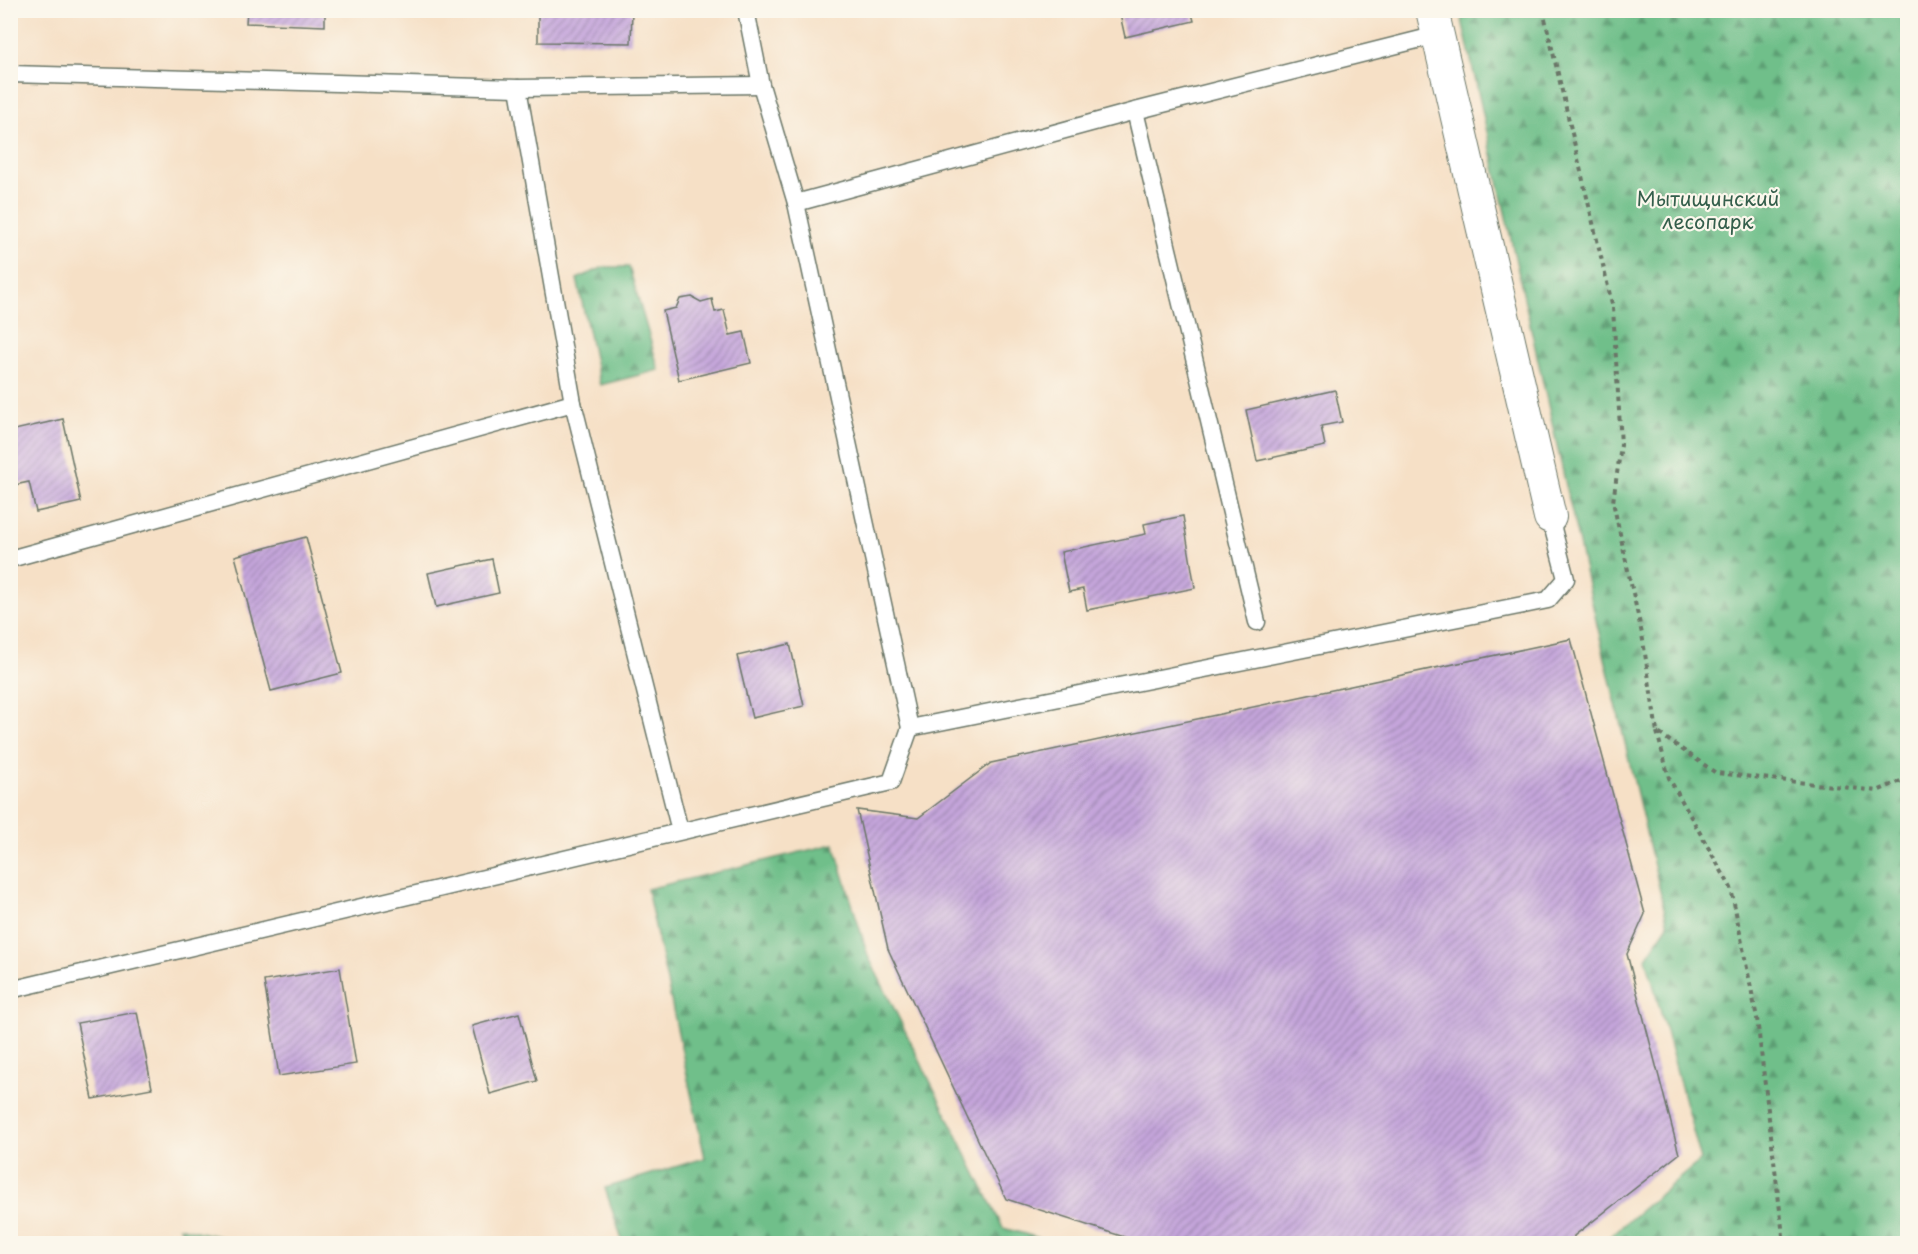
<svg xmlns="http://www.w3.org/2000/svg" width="1918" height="1254" viewBox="0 0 1918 1254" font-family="'Playpen Sans',sans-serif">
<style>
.forest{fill:url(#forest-firs);stroke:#477e5f;stroke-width:1.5}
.building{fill:url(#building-hatch)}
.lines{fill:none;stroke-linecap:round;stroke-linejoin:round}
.lane-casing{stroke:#6a7667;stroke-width:19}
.street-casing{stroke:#6a7667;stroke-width:34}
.path{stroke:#6a7667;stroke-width:4;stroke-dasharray:4.5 4.5;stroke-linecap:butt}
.lane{stroke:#fff;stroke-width:16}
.street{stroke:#fff;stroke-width:32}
.labels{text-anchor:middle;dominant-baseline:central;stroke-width:4.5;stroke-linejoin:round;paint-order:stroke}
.park-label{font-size:20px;fill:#345e4b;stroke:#fbf7ec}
</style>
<defs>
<pattern id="forest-firs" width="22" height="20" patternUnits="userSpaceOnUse" patternTransform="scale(1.5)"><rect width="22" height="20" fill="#6fbf8a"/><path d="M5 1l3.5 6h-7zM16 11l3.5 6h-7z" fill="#5b9c72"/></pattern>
<pattern id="building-hatch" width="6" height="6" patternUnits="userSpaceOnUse" patternTransform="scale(1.5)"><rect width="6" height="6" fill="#c5a5db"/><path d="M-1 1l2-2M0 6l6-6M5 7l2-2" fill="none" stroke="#9f88b2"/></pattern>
</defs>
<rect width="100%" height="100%" fill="#fbf7ec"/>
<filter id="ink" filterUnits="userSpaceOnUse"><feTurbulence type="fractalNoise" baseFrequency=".0167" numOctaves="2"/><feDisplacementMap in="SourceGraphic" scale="12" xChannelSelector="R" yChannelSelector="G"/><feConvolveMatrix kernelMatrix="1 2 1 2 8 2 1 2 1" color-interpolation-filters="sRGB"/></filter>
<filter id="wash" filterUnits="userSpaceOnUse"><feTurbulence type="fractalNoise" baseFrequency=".008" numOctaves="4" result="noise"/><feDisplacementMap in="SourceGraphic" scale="24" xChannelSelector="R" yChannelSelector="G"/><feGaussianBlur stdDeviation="1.35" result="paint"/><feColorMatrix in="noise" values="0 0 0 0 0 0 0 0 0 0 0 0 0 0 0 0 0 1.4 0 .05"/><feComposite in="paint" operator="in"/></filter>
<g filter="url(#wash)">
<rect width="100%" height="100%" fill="#f6e0c6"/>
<g class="forest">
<path d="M1460,11h447v1232h-305l99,-83 -55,-202 22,-33 -72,-305z"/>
<path d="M604,267h25l30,103 -59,15 -23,-106z"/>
<path d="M834,844l34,112 135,272 54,15h-434l-18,-55 100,-30 -58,-269z"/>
<path d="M179,1227l68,16h-57z"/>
</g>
<g id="blocks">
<g class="building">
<path d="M247,10h78v16l-79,-3z"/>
<path d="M538,10h94l-1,33 -93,-1z"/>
<path d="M1119,10h72l3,11 -69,16z"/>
<path d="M692,297l9,5 11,-3 3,13 9,-2 6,25 14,-3 7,31 -72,17 -16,-69 13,-3 4,-9z"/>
<path d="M1335,390l7,32 -21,4 4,20 -68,15 -11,-51z"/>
<path d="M63,419l18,83 -45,10 -7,-30 -19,4v-55z"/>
<path d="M1183,516l12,72 -108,22 -4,-21 -14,3 -8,-40 85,-18 -2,-10z"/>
<path d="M306,537l36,136 -71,18 -36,-135z"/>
<path d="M492,559l7,34 -63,14 -8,-34z"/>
<path d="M1571,639l74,275 -18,40 52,200 -105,82 -1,8h-427l-140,-45 -118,-250 -31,-139 61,8 73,-55z"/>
<path d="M790,644l14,62 -52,12 -15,-62z"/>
<path d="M340,968l16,96 -77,12 -15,-95z"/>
<path d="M137,1012l15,76 -59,11 -16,-76z"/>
<path d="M519,1013l18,68 -47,13 -18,-68z"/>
</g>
</g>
</g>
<g filter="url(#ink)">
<use href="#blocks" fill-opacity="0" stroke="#6a7667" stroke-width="1.5"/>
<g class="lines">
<defs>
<g id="lane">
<path d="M10,74l508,14 243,-3"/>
<path d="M1135,111l122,511"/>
<path d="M796,203l339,-92 302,-76"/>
<path d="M573,403l107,428"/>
<path d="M10,559l563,-156 -55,-315"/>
<path d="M910,728l638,-128 18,-21 -16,-62"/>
<path d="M10,990l881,-208 19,-54 -114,-525 -35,-118 -15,-75"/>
</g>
<path id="street" d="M1432,10l118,507"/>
</defs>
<use href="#lane" class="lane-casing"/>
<use href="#street" class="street-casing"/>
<g class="path">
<path d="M1543,10l70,298 8,137 -8,57 29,132 15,98 59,41 161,18 31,-13"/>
<path d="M1657,732l12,46 62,110 26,130 27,226"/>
</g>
<use href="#lane" class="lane"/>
<use href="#street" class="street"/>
</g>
</g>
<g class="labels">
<g class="park-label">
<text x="1708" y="198">Мытищинский<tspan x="1708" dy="23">лесопарк</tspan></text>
</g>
</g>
<rect width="1918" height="1254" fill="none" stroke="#fbf7ec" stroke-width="36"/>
</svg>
